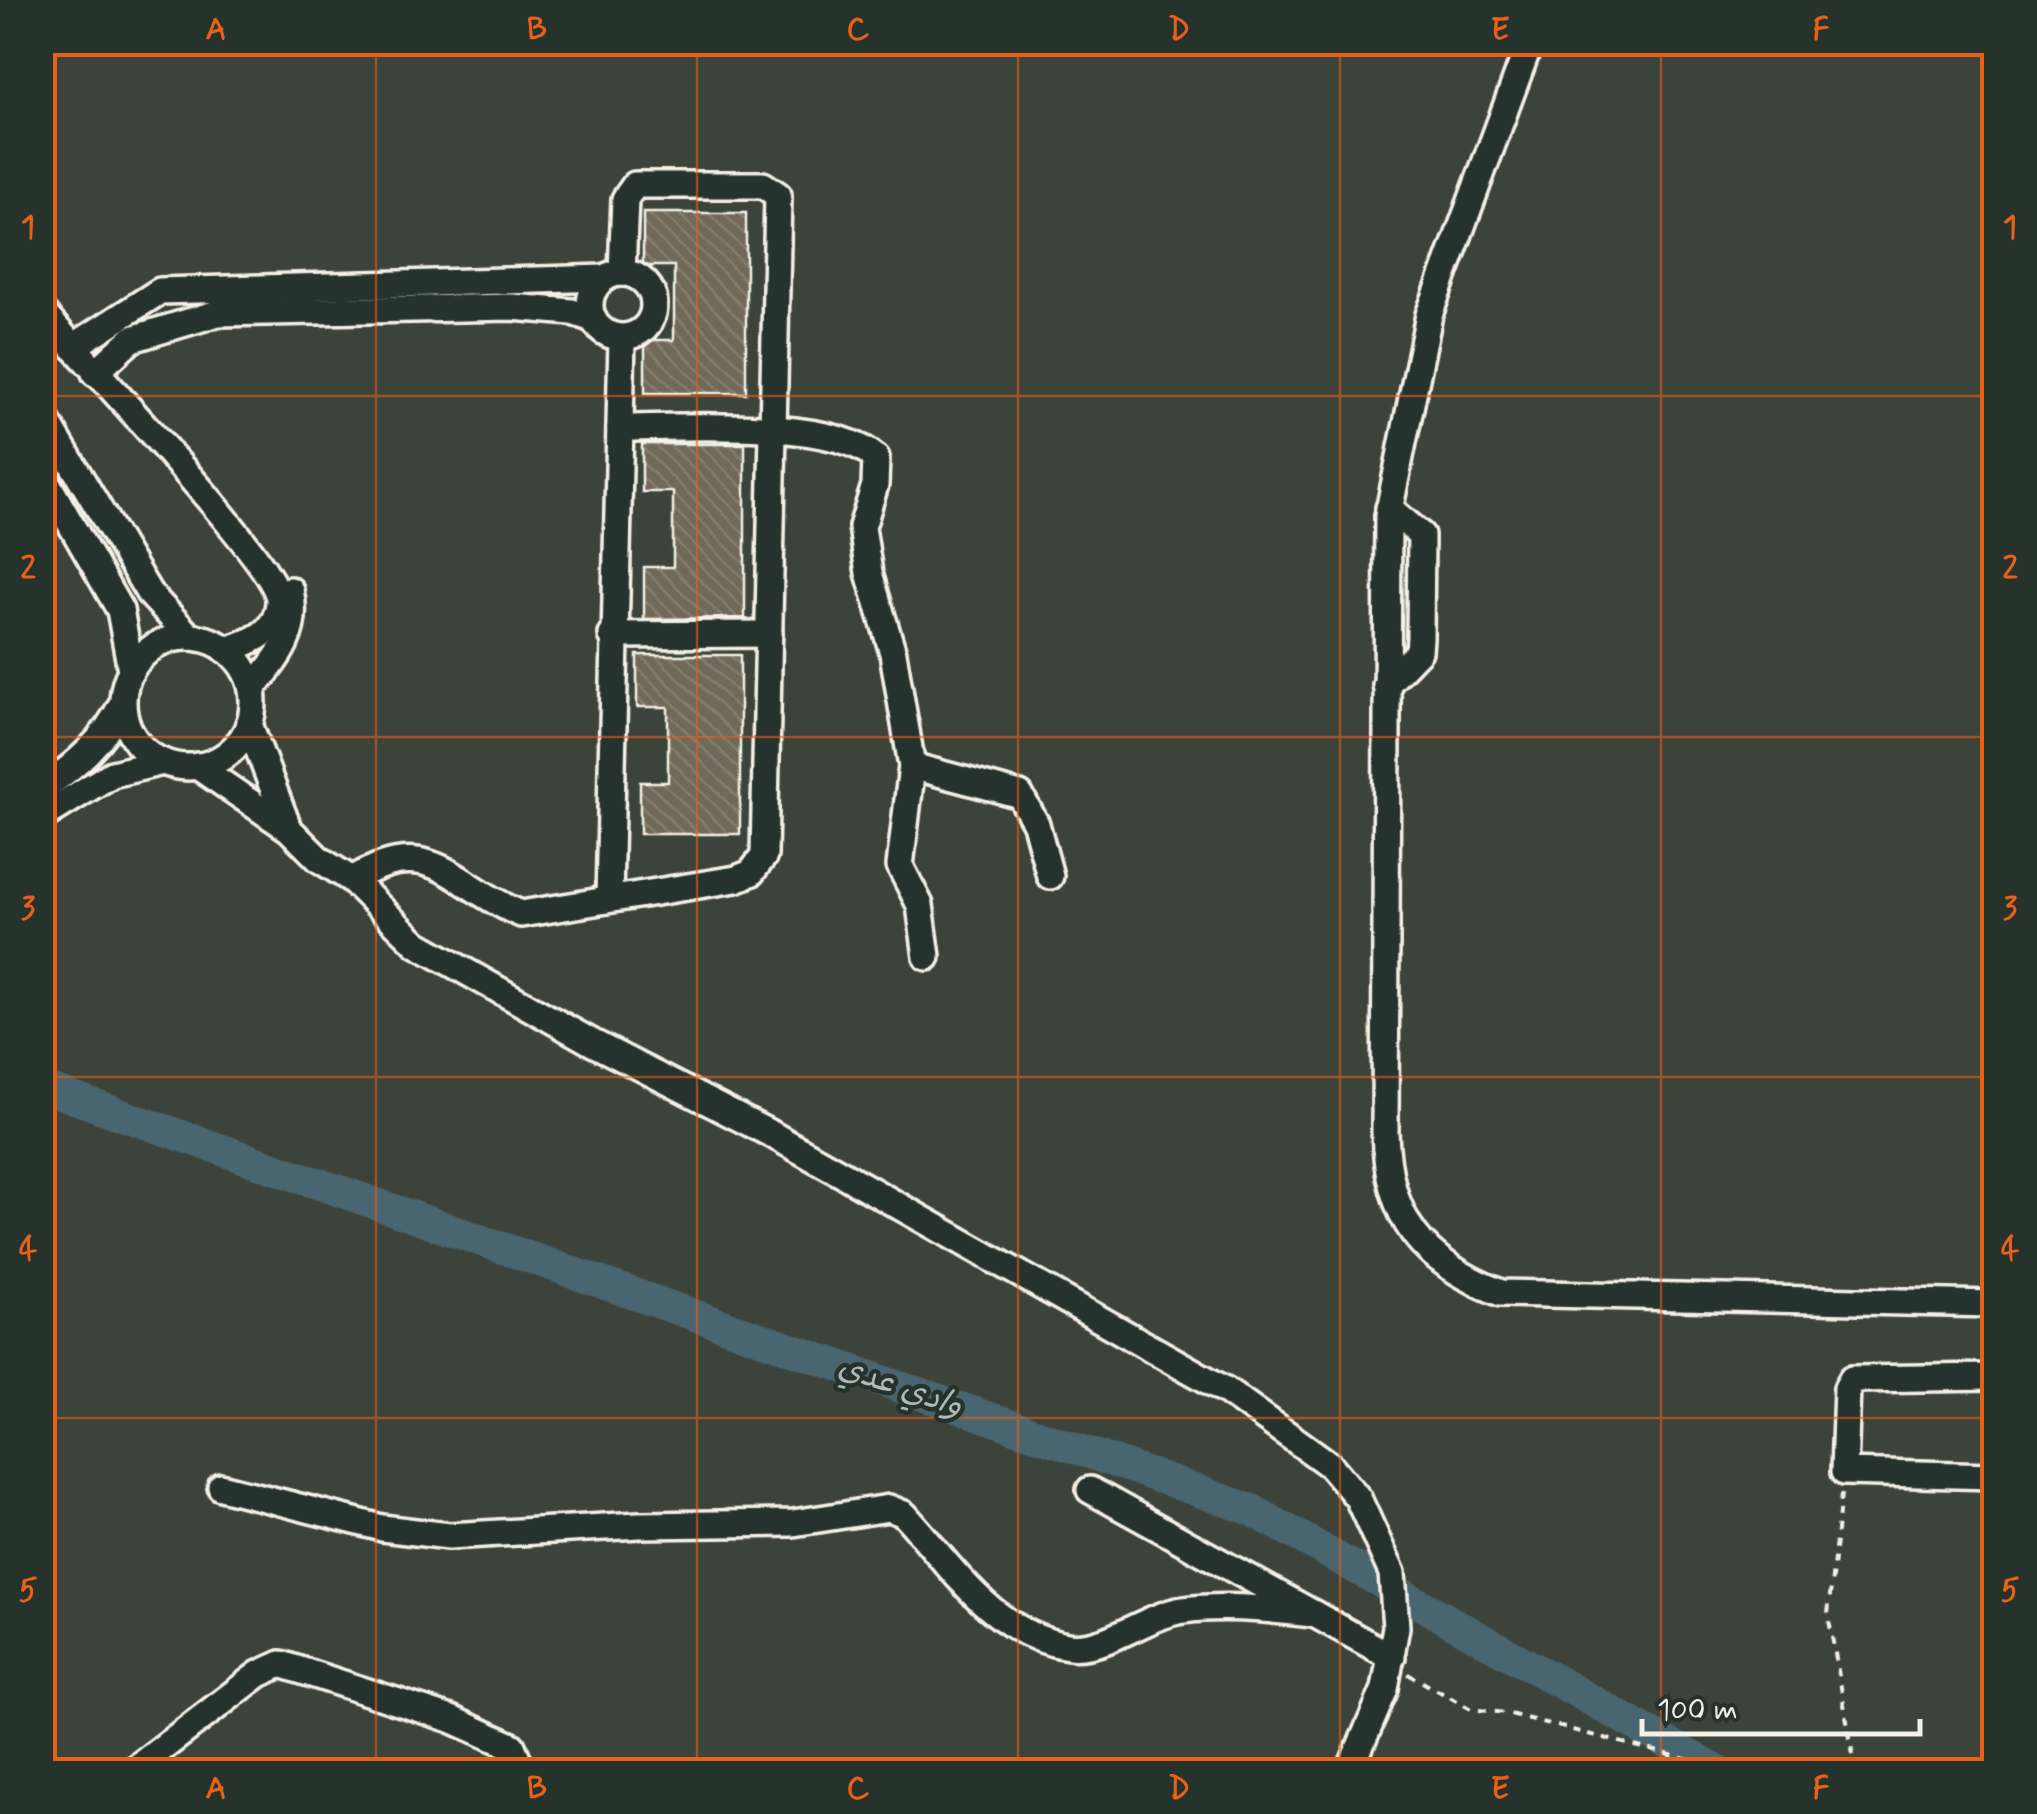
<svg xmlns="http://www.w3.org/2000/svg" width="2037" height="1814" viewBox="0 0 2037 1814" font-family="Mynerve,'Playpen Sans Arabic',sans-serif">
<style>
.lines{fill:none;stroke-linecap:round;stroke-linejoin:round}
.river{stroke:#49656f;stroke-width:32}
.building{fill:url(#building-back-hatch);stroke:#f4f1e8;stroke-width:2.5}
.minor-casing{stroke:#f4f1e8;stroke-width:32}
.path{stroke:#f4f1e8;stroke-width:4;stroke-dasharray:8 8;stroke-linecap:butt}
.minor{stroke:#26332d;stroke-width:25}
.grid{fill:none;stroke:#e96117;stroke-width:2.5;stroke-opacity:0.55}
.labels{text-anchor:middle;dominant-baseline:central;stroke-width:9;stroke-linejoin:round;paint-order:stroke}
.water-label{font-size:32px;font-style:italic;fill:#b0b9b8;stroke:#26332d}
.neatline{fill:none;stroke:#e96117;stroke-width:4}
.grid-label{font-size:32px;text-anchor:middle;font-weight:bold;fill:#e96117}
</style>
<defs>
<pattern id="building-back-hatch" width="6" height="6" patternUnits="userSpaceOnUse" patternTransform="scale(2.5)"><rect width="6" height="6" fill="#706858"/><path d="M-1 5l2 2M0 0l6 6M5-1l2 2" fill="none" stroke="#857e70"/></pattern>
</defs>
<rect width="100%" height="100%" fill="#3c433a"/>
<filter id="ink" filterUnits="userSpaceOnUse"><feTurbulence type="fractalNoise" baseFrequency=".01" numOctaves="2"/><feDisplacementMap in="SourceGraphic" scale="20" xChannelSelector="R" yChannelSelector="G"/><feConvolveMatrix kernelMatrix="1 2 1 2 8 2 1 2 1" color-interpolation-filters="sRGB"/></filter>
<g filter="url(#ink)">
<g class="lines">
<path class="river" d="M42,1087l1210,423 467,262"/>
</g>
<g class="building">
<path d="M643,213h103v180h-101v-53h29v-74h-31z"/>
<path d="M642,444h103v174l-101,1v-52h29v-75h-31z"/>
<path d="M637,655h103v179h-100v-52h28v-75h-31z"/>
</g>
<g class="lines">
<defs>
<g id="minor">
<path d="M1530,42l-101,273 -41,201 -3,616c3,87 35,129 116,161l493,11"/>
<circle cx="622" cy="305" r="32"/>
<path d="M42,312c36,41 239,255 237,290 -1,31 -28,40 -53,48"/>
<path d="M73,347l87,-56 445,-13"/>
<path d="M95,373l37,-34 86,-26 294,-6 60,5 21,7"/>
<path d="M42,413l107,180 41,44"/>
<path d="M620,428c60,0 214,-11 256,30l-1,27 -13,42 7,46 24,80 19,113 -12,100 20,39 7,52"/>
<path d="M42,474l78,136 11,60"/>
<path d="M612,635l157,-1"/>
<circle cx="188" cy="702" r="65"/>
<path d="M1386,685l33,-34 1,-13 1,-103 -32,-27"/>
<path d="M252,689c26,-31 48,-56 38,-99"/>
<path d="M249,724l38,101"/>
<path d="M197,766l92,63 30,30 33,21 65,64 176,99 180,92 454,256 103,74 28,33 34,75 4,54 -11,62 -36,83"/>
<path d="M912,766l108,29 16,29 14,52"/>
<path d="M42,789c34,-24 62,-48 80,-85"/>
<path d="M42,817l70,-43 51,-12"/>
<path d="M352,880c80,-49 100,6 169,34l215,-35 15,-6 13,-17 14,-661 -15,-10h-128l-10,14 -3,74"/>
<path d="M609,899l13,-561"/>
<path d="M1994,1377l-142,2 -5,9 -3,84 150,4"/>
<path d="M221,1487l161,41 67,8 190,-11 154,-2 96,-15 15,6c46,50 89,121 164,132 39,5 77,-31 116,-36 42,-6 88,0 130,4"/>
<path d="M1090,1490l302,167"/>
<path d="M131,1772l128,-98 22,-10 170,55 61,27 11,26"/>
</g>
</defs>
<use href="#minor" class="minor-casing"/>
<g class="path">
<path d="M1841,1494l-13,120 28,158"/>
<path d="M1408,1674l63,35 35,4 231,59"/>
</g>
<use href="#minor" class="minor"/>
</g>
</g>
<path class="grid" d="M376,42v1730M697,42v1730M1018,42v1730M1340,42v1730M1661,42v1730M42,396h1952M42,737h1952M42,1077h1952M42,1418h1952"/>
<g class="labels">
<g class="water-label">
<text transform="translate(900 1387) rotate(19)">وادي عدي</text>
</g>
</g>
<rect width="2037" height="1814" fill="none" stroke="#26332d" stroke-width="110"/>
<path d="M1642 1719v15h278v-15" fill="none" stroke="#f4f1e8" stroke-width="5"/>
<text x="1657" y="1719" font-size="30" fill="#f4f1e8" stroke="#26332d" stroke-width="8" paint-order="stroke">100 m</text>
<rect x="55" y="55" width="1927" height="1704" class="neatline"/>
<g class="grid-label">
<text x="216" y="39">A</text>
<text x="537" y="39">B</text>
<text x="858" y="39">C</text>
<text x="1179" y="39">D</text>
<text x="1500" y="39">E</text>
<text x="1821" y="39">F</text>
<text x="28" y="237">1</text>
<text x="2010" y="237">1</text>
<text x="28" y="578">2</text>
<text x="2010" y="578">2</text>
<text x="28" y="918">3</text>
<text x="2010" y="918">3</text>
<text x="28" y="1259">4</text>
<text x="2010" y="1259">4</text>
<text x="28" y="1600">5</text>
<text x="2010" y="1600">5</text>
<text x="216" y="1798">A</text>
<text x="537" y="1798">B</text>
<text x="858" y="1798">C</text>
<text x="1179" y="1798">D</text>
<text x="1500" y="1798">E</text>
<text x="1821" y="1798">F</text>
</g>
</svg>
